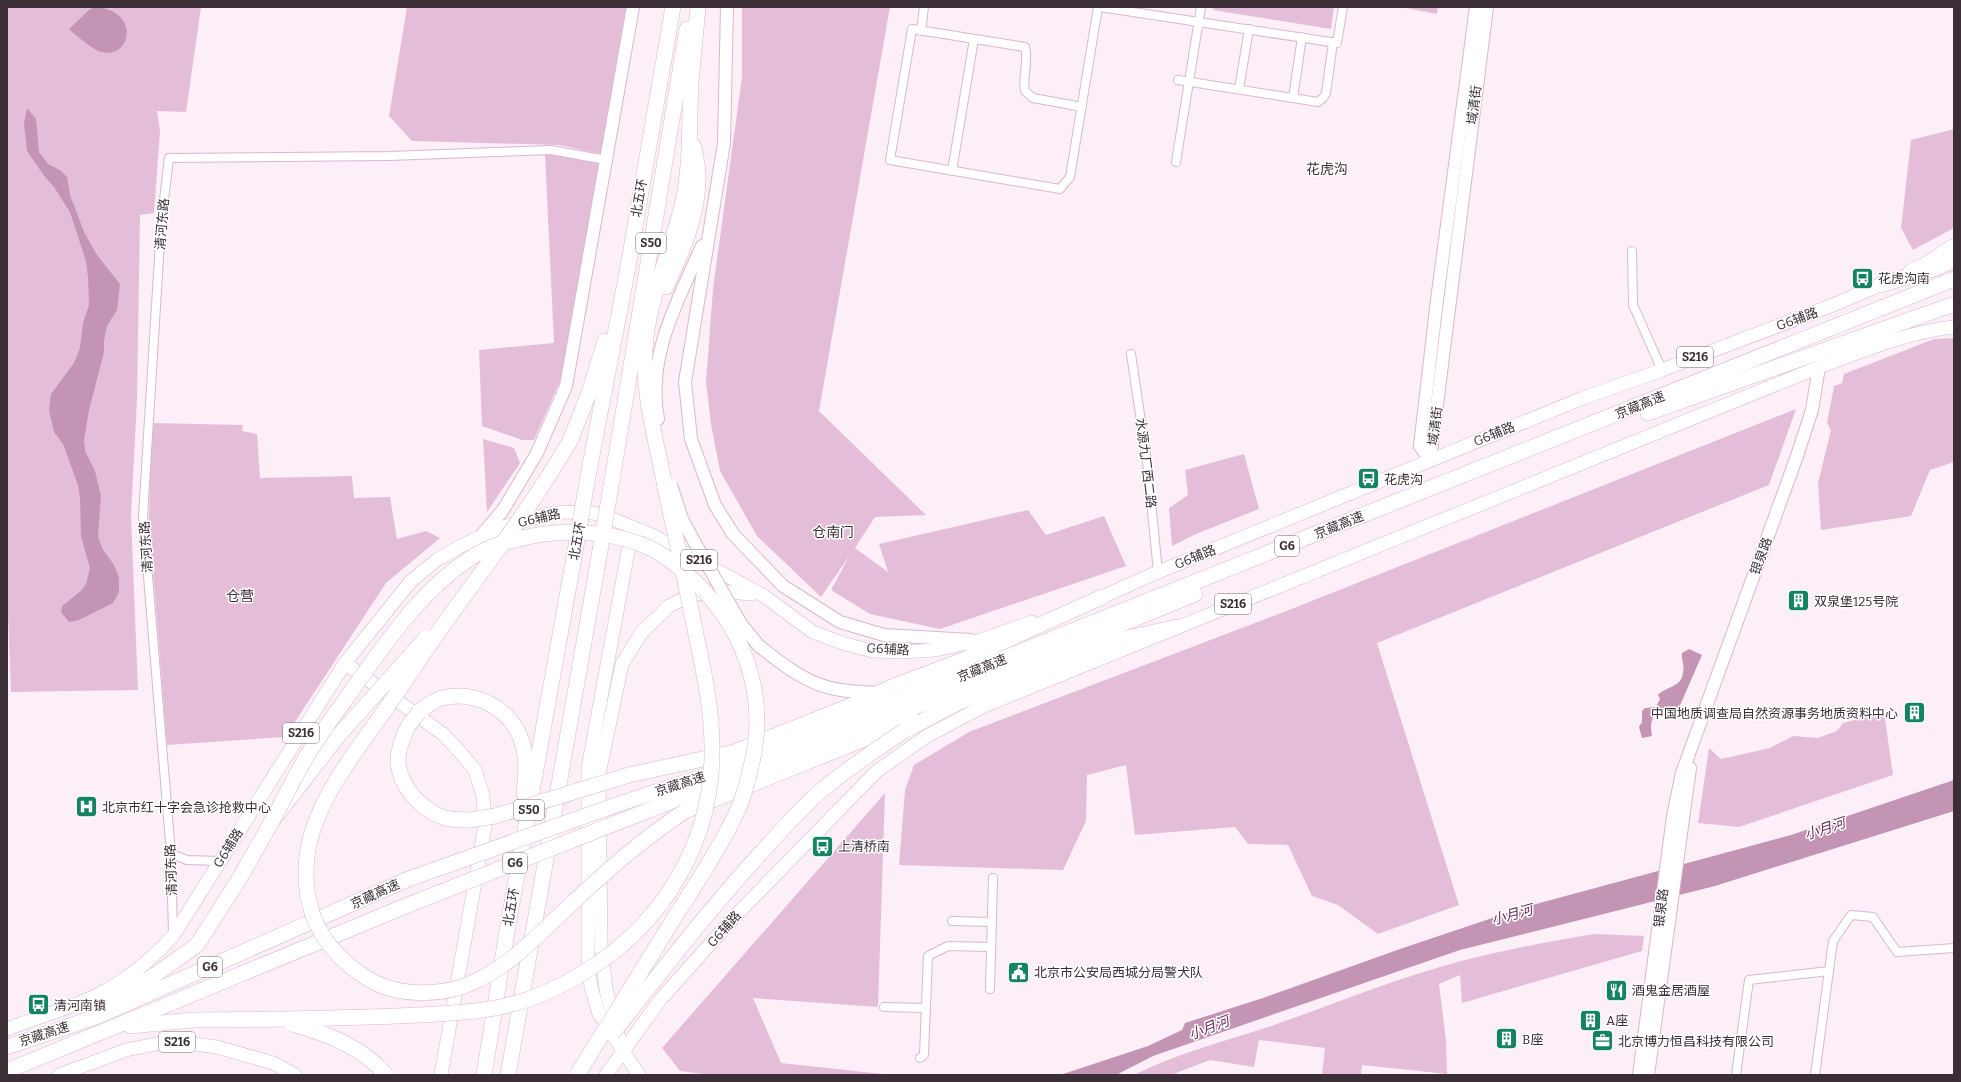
<svg xmlns="http://www.w3.org/2000/svg" width="1961" height="1082" viewBox="0 0 1961 1082" font-family="Bitter,'Noto Sans SC',serif">
<style>
.green{fill:#e4bed8}
.water{fill:#c394b4}
.lines{fill:none;stroke-linecap:round;stroke-linejoin:round}
.street-casing{stroke:#d8b8cd;stroke-width:10}
.secondary-casing{stroke:#d8b8cd;stroke-width:14}
.primary-casing{stroke:#d8b8cd;stroke-width:14}
.highway-casing{stroke:#d8b8cd;stroke-width:16}
.street{stroke:#fff;stroke-width:8}
.secondary{stroke:#fff;stroke-width:12}
.primary{stroke:#fff;stroke-width:13}
.highway{stroke:#fff;stroke-width:15}
.secondary-bridge-casing{stroke:#d8b8cd;stroke-width:14;stroke-linecap:butt}
.highway-bridge-casing{stroke:#d8b8cd;stroke-width:16;stroke-linecap:butt}
.secondary-bridge{stroke:#fff;stroke-width:12}
.highway-bridge{stroke:#fff;stroke-width:15}
.labels{text-anchor:middle;dominant-baseline:central;stroke-width:3;stroke-linejoin:round;paint-order:stroke}
.shield{fill:#fff;stroke:#766d72;stroke-width:1}
.shield-label{font-size:12px;font-weight:bold;fill:#3b2e36}
.street-label{font-size:13px;fill:#3b2e36;stroke:#fff}
.poi-label{font-size:13px;fill:#3b2e36;stroke:#fff;text-anchor:start}
.neighbourhood-label{font-size:14px;fill:#3b2e36;stroke:#fff}
.water-label{font-size:14px;font-style:italic;fill:#642a55;stroke:#fff}
</style>
<rect width="100%" height="100%" fill="#fdeff8"/>
<g class="green">
<path d="M8,7h193l-15,105 -29,-1 3,20 -6,82 -14,2 -3,184 -6,118 7,173 -127,2 -4,-103z"/>
<path d="M407,7h219l-25,147 -42,-9 -147,-4 -23,-25z"/>
<path d="M742,7h148l-71,404 107,104 -51,2 -20,31 33,24 -9,-28 149,-34 18,25 58,-19 22,50 -186,63 -70,-15 -39,-24 19,-35 -29,42 -64,-61 -37,-65 -9,-47 -5,-42 7,-93 29,-212z"/>
<path d="M1213,7h121l-3,22 -118,-19z"/>
<path d="M1401,7h37l-1,7z"/>
<path d="M1954,129v99l-41,22 -12,-22 10,-88z"/>
<path d="M545,154l54,8 3,3 -42,216 -26,59h-12l-40,-14 -3,-76 75,-7z"/>
<path d="M1954,338v124l-24,8 -19,46 -90,14 -3,-47 13,-53 -4,-7 7,-37 8,-3 2,-9 90,-35z"/>
<path d="M1796,409l-27,76 -392,158 82,262 -81,29 -40,-29 -26,-9 -24,-51 -40,-1 -13,-17 -100,8 -9,-70 -39,10 -1,46 -23,49 -164,-5 6,-75 9,-25 55,-33 325,-124z"/>
<path d="M151,423l92,2 -1,6 15,3 3,44 92,-2 2,22 36,-1 7,42 29,-8 14,7 -54,45 -101,154 -118,8 -18,-223z"/>
<path d="M483,439l31,9 6,15 -33,49z"/>
<path d="M1244,454l15,55 -63,25 -24,12 -3,-38 19,-13 -3,-25z"/>
<path d="M1884,712l9,63 -154,52 -41,-4 11,-75 12,11 49,-11 23,-12 25,2 19,-7 6,-8z"/>
<path d="M885,793l-7,214 -125,-9 28,65 111,12h-182l-30,-4 -18,-23z"/>
<path d="M1595,934l49,2 -2,15 -180,52 -2,-28 -21,9 7,56 1,34 -85,-9 -1,10h-39l3,-27 -66,-8 -5,27 -44,-7 -39,15h-37c43,-22 92,-34 137,-49 63,-22 126,-48 190,-65 44,-11 89,-20 134,-27z"/>
</g>
<g class="water">
<path d="M97,7c43,5 35,52 4,45 -7,-2 -26,-17 -32,-23l21,-20z"/>
<path d="M27,108l9,11 3,33 9,12 12,6 7,7 3,18 14,37 13,23 23,29 -3,26 -10,16 -3,15v11l-15,58 -5,30 1,11 10,20 6,25 -3,40 4,12 12,17 5,13v14l-6,11 -34,17 -10,2 -8,-10 1,-6 19,-15 5,-7 4,-16 -9,-32 -1,-38 -2,-13 -15,-41 -9,-12 -5,-22 2,-16 23,-31 6,-15 3,-25 6,-18 -1,-28 -2,-16 -16,-49 -16,-25 -9,-10 -18,-26 -3,-28z"/>
<path d="M1689,649l13,6 -24,55c-20,2 -30,2 -26,26l-10,2 -3,-11 3,-5v-11l3,-3 11,-1 4,-8 -2,-4c8,-9 23,-7 25,-22 2,-7 -2,-13 -1,-20z"/>
<path d="M1954,780v31l-239,75 -255,64 -307,106 -37,19h-56l88,-29 34,-16 3,-7 78,-25 137,-49 125,-42 266,-72z"/>
</g>
<g class="lines">
<defs>
<g id="street">
<path d="M1100,7l237,36 6,-36"/>
<path d="M921,31l3,-24"/>
<path d="M1178,80l140,22 5,-4 3,-5 7,-51"/>
<path d="M1239,89l10,-60"/>
<path d="M1293,98l9,-61"/>
<path d="M1082,107l-49,-9 -8,-7c-3,-15 4,-29 0,-44l-113,-18 -22,131 170,29 10,-12 28,-170"/>
<path d="M1176,162l25,-155"/>
<path d="M952,171l22,-132"/>
<path d="M1632,251l1,54 29,65"/>
<path d="M1131,354l16,107 11,111"/>
<path d="M171,854l16,6 33,1"/>
<path d="M952,921l40,1"/>
<path d="M173,935l-2,-81 -28,-338 18,-291 8,-67 221,-2 161,-6 55,10"/>
<path d="M990,989l3,-111"/>
<path d="M884,1007l41,1"/>
<path d="M920,1058l4,-3 4,-99 20,-10 43,1"/>
<path d="M1736,1075l13,-95 80,-9"/>
<path d="M1815,1075l18,-134 18,-26 22,2 24,35 57,-4"/>
</g>
<g id="secondary">
<path d="M727,7l-3,136 -39,239 6,57 24,66 18,29 50,52 57,36 44,13 87,5"/>
<path d="M658,419c-12,-62 20,-119 44,-173"/>
<path d="M1430,460l-10,-14 17,-146 39,-293"/>
<path d="M1430,460l57,-453"/>
<path d="M481,536l22,-26 34,-57 29,-67 67,-379"/>
<path d="M759,646c24,19 50,40 82,44 12,2 25,2 37,3"/>
<path d="M1639,1075l34,-259 9,-43 115,-317 15,-46 7,-43"/>
<path d="M1648,1075l42,-307"/>
</g>
<g id="primary">
<path d="M1910,271l15,-7 29,-19"/>
<path d="M632,530l-44,238v194l3,25 8,27 40,61"/>
<path d="M1093,601l65,-29 425,-174 79,-28 171,-65 56,-24"/>
<path d="M345,663l98,71 16,17 16,19 8,26 2,30 -44,249"/>
<path d="M7,1029c30,-12 63,-20 92,-35 28,-14 53,-35 74,-58l172,-273 66,-82 27,-22 25,-14 37,-17 44,-13 19,-3 31,1 21,7 37,15 112,61 49,36 32,12 28,7 27,1 36,-2 45,-10 51,-18"/>
<path d="M623,1053l-17,-63 -5,-46 -2,-170 23,-110 20,-32 27,-26 22,-11 25,-4 36,3"/>
<path d="M59,1075l67,-25 45,-9 46,6 56,16 22,12"/>
<path d="M606,1075l54,-75 79,-88 138,-141 50,-35 57,-30 835,-339c44,-16 88,-35 135,-40"/>
</g>
<g id="highway">
<path d="M1880,285l56,-17 18,-8"/>
<path d="M666,287c16,-36 33,-72 32,-112 0,-10 -3,-19 -4,-28"/>
<path d="M1648,413l306,-109"/>
<path d="M570,441l19,-48 16,-52"/>
<path d="M588,476l40,-209 45,-260"/>
<path d="M612,480l75,-451"/>
<path d="M665,487c-9,-49 -25,-100 -19,-150 6,-48 28,-93 38,-140 7,-37 5,-77 7,-115 2,-25 5,-50 7,-75"/>
<path d="M419,712c7,-5 14,-12 23,-14 34,-8 70,11 80,44 5,15 4,36 2,52"/>
<path d="M409,725c-6,11 -11,23 -11,36 1,25 23,49 47,57 7,2 17,2 25,2"/>
<path d="M904,731l53,-28 161,-63 59,-13"/>
<path d="M629,775l106,-23 110,-44 49,-22 64,-24 144,-65"/>
<path d="M616,805l118,-39 1220,-487"/>
<path d="M685,811l227,-91"/>
<path d="M621,821l348,-135 226,-92"/>
<path d="M111,1002l44,-27 42,-30 44,-69 31,-55 66,-85"/>
<path d="M130,1026l62,-6"/>
<path d="M7,1047l89,-30 310,-137"/>
<path d="M7,1071l401,-166"/>
<path d="M484,1075l24,-150 68,-379"/>
<path d="M508,1075l92,-524"/>
</g>
</defs>
<use href="#street" class="street-casing"/>
<use href="#secondary" class="secondary-casing"/>
<use href="#primary" class="primary-casing"/>
<use href="#highway" class="highway-casing"/>
<use href="#street" class="street"/>
<use href="#secondary" class="secondary"/>
<use href="#primary" class="primary"/>
<use href="#highway" class="highway"/>
<defs>
<path id="secondary-bridge" d="M671,485l11,34 13,24 46,81 18,22"/>
<g id="highway-bridge">
<path d="M570,441c-34,58 -71,107 -110,161 -25,33 -47,68 -70,101 -31,45 -76,97 -83,153 -6,53 14,92 58,121 30,20 77,20 109,5 37,-17 63,-46 92,-73 38,-36 75,-69 119,-98"/>
<path d="M576,546l12,-70"/>
<path d="M600,551l12,-71"/>
<path d="M409,725l10,-13"/>
<path d="M338,736l88,-98"/>
<path d="M470,820l25,-4 134,-41"/>
<path d="M272,821c13,-23 24,-48 38,-70 16,-26 35,-50 52,-75 31,-43 62,-87 107,-117 21,-15 50,-21 75,-25 35,-4 74,-1 106,14 15,7 29,19 41,30 51,46 76,113 62,180 -3,14 -7,30 -12,44 -3,9 -8,17 -12,26 -17,32 -37,62 -56,92 -32,52 -64,103 -96,155"/>
<path d="M406,880l210,-75"/>
<path d="M408,905l213,-84"/>
<path d="M192,1020c58,0 116,-1 174,-3 39,-1 78,-2 117,-7 71,-9 146,-58 186,-118 30,-45 44,-92 43,-146 0,-40 -10,-82 -18,-121 -9,-46 -19,-92 -29,-138"/>
<path d="M292,1024c34,9 71,23 94,51"/>
<path d="M612,1034c48,-61 95,-122 147,-179 20,-22 40,-45 63,-65 26,-22 53,-40 82,-59"/>
</g>
</defs>
<use href="#secondary-bridge" class="secondary-bridge-casing"/>
<use href="#highway-bridge" class="highway-bridge-casing"/>
<use href="#secondary-bridge" class="secondary-bridge"/>
<use href="#highway-bridge" class="highway-bridge"/>
</g>
<defs>
<symbol id="bus-square" viewBox="-11 -11 22 22"><rect x="-9" y="-9" width="18" height="18" rx="4" fill="#138360" stroke="#fff"/><path d="M-5-6H5V4H4V6H2V4H-2V6H-4V4H-5ZM-3.5-4V0h7V-4ZM-3.5 1.2v1.5H-2V1.2ZM2 1.2v1.5H3.5V1.2Z" fill="#fff"/></symbol>
<symbol id="building-square" viewBox="-11 -11 22 22"><rect x="-9" y="-9" width="18" height="18" rx="4" fill="#138360" stroke="#fff"/><path d="M-4-6H4V6H1V3H-1V6H-4ZM-2.5-4.3h1.7v1.8h-1.7ZM.8-4.3h1.7v1.8H.8ZM-2.5-1h1.7V.8h-1.7ZM.8-1h1.7V.8H.8Z" fill="#fff"/></symbol>
<symbol id="hospital-square" viewBox="-11 -11 22 22"><rect x="-9" y="-9" width="18" height="18" rx="4" fill="#138360" stroke="#fff"/><path d="M-5-5h3v3.5h4V-5h3V5h-3V1.5h-4V5h-3Z" fill="#fff"/></symbol>
<symbol id="civic-square" viewBox="-11 -11 22 22"><rect x="-9" y="-9" width="18" height="18" rx="4" fill="#138360" stroke="#fff"/><path d="M-.6-6.5H3V-4.5H.6V-3L4-1V1h2V6H-6V1h2V-1L-.6-3ZM-1.2 2.5V6h2.4V2.5Z" fill="#fff"/></symbol>
<symbol id="restaurant-square" viewBox="-11 -11 22 22"><rect x="-9" y="-9" width="18" height="18" rx="4" fill="#138360" stroke="#fff"/><path d="M-5-6h1v4h1v-4h1v4h1v-4h1v5L-1.5 .5V6h-2V.5L-5-1ZM5-6V6H3V1.5H1.5Q1.5-4 5-6Z" fill="#fff"/></symbol>
<symbol id="office-square" viewBox="-11 -11 22 22"><rect x="-9" y="-9" width="18" height="18" rx="4" fill="#138360" stroke="#fff"/><path d="M-6-3h4V-5.5h4V-3h4V5H-6ZM-1-4.5V-3h2v-1.5ZM-6 0V1H6V0Z" fill="#fff"/></symbol>
</defs>
<g fill-rule="evenodd">
<use href="#bus-square" x="1850" y="266" width="25" height="25"/>
<use href="#bus-square" x="1356" y="466" width="25" height="25"/>
<use href="#building-square" x="1786" y="588" width="25" height="25"/>
<use href="#building-square" x="1902" y="700" width="25" height="25"/>
<use href="#hospital-square" x="74" y="794" width="25" height="25"/>
<use href="#bus-square" x="810" y="834" width="25" height="25"/>
<use href="#civic-square" x="1006" y="960" width="25" height="25"/>
<use href="#restaurant-square" x="1604" y="978" width="25" height="25"/>
<use href="#bus-square" x="26" y="992" width="25" height="25"/>
<use href="#building-square" x="1578" y="1008" width="25" height="25"/>
<use href="#building-square" x="1494" y="1026" width="25" height="25"/>
<use href="#office-square" x="1590" y="1028" width="25" height="25"/>
</g>
<g class="labels">
<g class="shield">
<rect x="636" y="233" width="30" height="20" rx="3"/>
<rect x="1677" y="347" width="36" height="20" rx="3"/>
<rect x="1275" y="536" width="24" height="20" rx="3"/>
<rect x="681" y="550" width="36" height="20" rx="3"/>
<rect x="1215" y="594" width="36" height="20" rx="3"/>
<rect x="283" y="723" width="36" height="20" rx="3"/>
<rect x="514" y="800" width="30" height="20" rx="3"/>
<rect x="503" y="853" width="24" height="20" rx="3"/>
<rect x="198" y="957" width="24" height="20" rx="3"/>
<rect x="159" y="1032" width="36" height="20" rx="3"/>
</g>
<g class="shield-label">
<text x="651" y="243">S50</text>
<text x="1695" y="357">S216</text>
<text x="1287" y="546">G6</text>
<text x="699" y="560">S216</text>
<text x="1233" y="604">S216</text>
<text x="301" y="733">S216</text>
<text x="529" y="810">S50</text>
<text x="515" y="863">G6</text>
<text x="210" y="967">G6</text>
<text x="177" y="1042">S216</text>
</g>
<g class="street-label">
<text transform="translate(1474 105) rotate(-83)">域清街</text>
<text transform="translate(639 198) rotate(-80)">北五环</text>
<text transform="translate(162 224) rotate(-85)">清河东路</text>
<text transform="translate(1797 319) rotate(-20)">G6辅路</text>
<text transform="translate(1640 405) rotate(-22)">京藏高速</text>
<text transform="translate(1435 426) rotate(-83)">域清街</text>
<text transform="translate(1494 434) rotate(-22)">G6辅路</text>
<text transform="translate(1146 463) rotate(83)">水源九厂西二路</text>
<text transform="translate(539 518) rotate(-13)">G6辅路</text>
<text transform="translate(1339 525) rotate(-22)">京藏高速</text>
<text transform="translate(577 541) rotate(-80)">北五环</text>
<text transform="translate(146 547) rotate(-94)">清河东路</text>
<text transform="translate(1761 556) rotate(-70)">银泉路</text>
<text transform="translate(1195 557) rotate(-22)">G6辅路</text>
<text transform="translate(888 649) rotate(3)">G6辅路</text>
<text transform="translate(982 668) rotate(-22)">京藏高速</text>
<text transform="translate(680 784) rotate(-18)">京藏高速</text>
<text transform="translate(228 848) rotate(-58)">G6辅路</text>
<text transform="translate(171 870) rotate(-92)">清河东路</text>
<text transform="translate(375 894) rotate(-24)">京藏高速</text>
<text transform="translate(511 907) rotate(-80)">北五环</text>
<text transform="translate(1661 908) rotate(-83)">银泉路</text>
<text transform="translate(724 929) rotate(-48)">G6辅路</text>
<text transform="translate(44 1034) rotate(-18)">京藏高速</text>
</g>
<g class="poi-label">
<text x="1878" y="278">花虎沟南</text>
<text x="1384" y="479">花虎沟</text>
<text x="1814" y="601">双泉堡125号院</text>
<text x="1898" y="713" text-anchor="end">中国地质调查局自然资源事务地质资料中心</text>
<text x="102" y="807">北京市红十字会急诊抢救中心</text>
<text x="838" y="846">上清桥南</text>
<text x="1034" y="972">北京市公安局西城分局警犬队</text>
<text x="1632" y="990">酒鬼金居酒屋</text>
<text x="54" y="1005">清河南镇</text>
<text x="1606" y="1020">A座</text>
<text x="1522" y="1039">B座</text>
<text x="1618" y="1041">北京博力恒昌科技有限公司</text>
</g>
<g class="neighbourhood-label">
<text x="1327" y="169">花虎沟</text>
<text x="833" y="532">仓南门</text>
<text x="240" y="596">仓营</text>
</g>
<g class="water-label">
<text transform="translate(1825 829) rotate(-18)">小月河</text>
<text transform="translate(1512 915) rotate(-15)">小月河</text>
<text transform="translate(1209 1028) rotate(-21)">小月河</text>
</g>
</g>
<rect width="1961" height="1082" fill="none" stroke="#3b2e36" stroke-width="16"/>
</svg>
